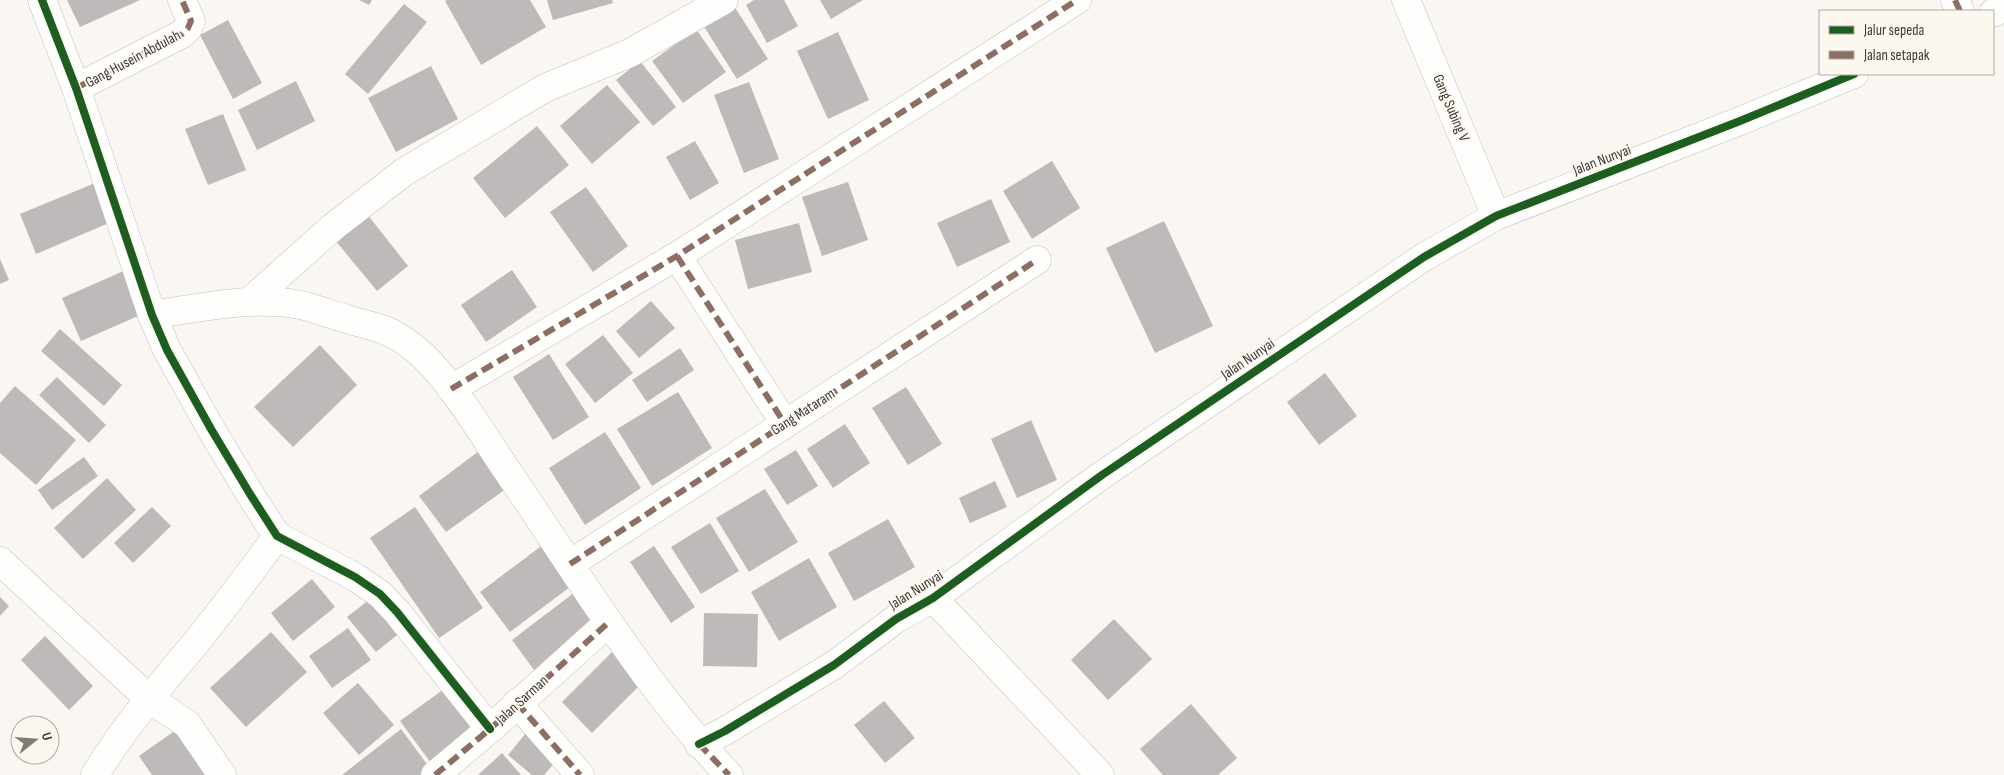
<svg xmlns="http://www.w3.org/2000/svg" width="2004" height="775" viewBox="0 0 2004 775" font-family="'Sofia Sans Condensed',sans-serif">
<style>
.building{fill:#bebab9}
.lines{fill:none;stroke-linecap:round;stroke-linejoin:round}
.minor-casing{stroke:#c1bfbc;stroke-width:29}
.minor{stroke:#fefefd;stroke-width:28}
.quiet{stroke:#8d6e63;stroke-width:6;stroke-dasharray:12 6;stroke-linecap:butt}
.cycleway-casing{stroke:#fdf8ef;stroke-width:11}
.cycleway{stroke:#1b5e20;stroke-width:8}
.labels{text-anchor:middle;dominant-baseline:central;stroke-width:4;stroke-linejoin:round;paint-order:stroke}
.street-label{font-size:15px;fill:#3c3a37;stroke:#fdf8ef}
</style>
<rect width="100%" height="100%" fill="#faf7f2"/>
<g class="building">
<path d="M67,0h73l-60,27z"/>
<path d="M359,0h13l-3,5z"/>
<path d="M447,0h83l16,27 -65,38 -36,-64z"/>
<path d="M547,0h65l1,3 -60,17z"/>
<path d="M754,0h30l14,26 -31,17 -21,-38z"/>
<path d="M820,0h43l-32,19z"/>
<path d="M404,4l23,18 -59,72 -23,-20z"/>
<path d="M734,6l34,53 -31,20 -34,-54z"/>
<path d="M228,20l34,63 -29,16 -33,-64z"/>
<path d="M696,29l30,43 -43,31 -31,-42z"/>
<path d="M838,32l31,68 -41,19 -31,-68z"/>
<path d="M640,61l36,46 -23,19 -37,-46z"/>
<path d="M431,66l27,53 -62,33 -28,-54z"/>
<path d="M296,81l19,40 -58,29 -19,-40z"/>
<path d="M749,82l30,77 -35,14 -30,-78z"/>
<path d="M607,85l33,37 -48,42 -32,-38z"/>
<path d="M223,114l23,56 -38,15 -23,-56z"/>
<path d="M537,126l32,39 -64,53 -32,-40z"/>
<path d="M695,141l24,42 -29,17 -24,-43z"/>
<path d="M1052,161l28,47 -48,31 -29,-48z"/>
<path d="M100,181l16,39 -80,34 -16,-40z"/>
<path d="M848,182l20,58 -46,16 -20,-59z"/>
<path d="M586,187l42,59 -35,26 -43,-60z"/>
<path d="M991,199l19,43 -53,25 -20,-44z"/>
<path d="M367,214l41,52 -31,25 -42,-51z"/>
<path d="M1164,221l49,105 -58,27 -49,-105z"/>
<path d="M799,223l13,49 -64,17 -13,-49z"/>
<path d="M0,259l9,21 -9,4z"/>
<path d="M126,270l19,43 -64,28 -19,-43z"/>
<path d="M512,270l25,37 -51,35 -25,-37z"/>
<path d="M651,301l24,27 -36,30 -23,-27z"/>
<path d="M60,329l62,56 -18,21 -63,-55z"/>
<path d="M603,335l30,38 -38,30 -30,-39z"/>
<path d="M320,345l37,40 -64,62 -39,-40z"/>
<path d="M680,348l14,22 -47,32 -15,-22z"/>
<path d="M549,354l40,63 -36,23 -40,-63z"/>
<path d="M1325,373l32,43 -38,29 -32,-43z"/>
<path d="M57,377l49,48 -17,18 -50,-48z"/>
<path d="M15,386l61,54 -40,45 -36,-32v-50z"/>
<path d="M906,387l36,57 -34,21 -36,-57z"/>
<path d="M678,392l34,56 -60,38 -35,-57z"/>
<path d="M1031,420l26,60 -40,18 -26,-59z"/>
<path d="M845,424l25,39 -37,25 -26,-39z"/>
<path d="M605,432l36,56 -56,37 -36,-57z"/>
<path d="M483,448l27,38 -64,46 -27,-36z"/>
<path d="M796,450l22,36 -31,19 -23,-36z"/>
<path d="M84,457l14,19 -46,34 -14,-20z"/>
<path d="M107,478l29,32 -53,49 -29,-31z"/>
<path d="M995,481l12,26 -37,16 -11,-25z"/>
<path d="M765,489l33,53 -49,30 -33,-54z"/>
<path d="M152,507l19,19 -38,37 -19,-20z"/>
<path d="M415,507l68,101 -44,30 -69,-100z"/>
<path d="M888,519l27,48 -61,34 -26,-48z"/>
<path d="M710,523l29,48 -38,23 -30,-47z"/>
<path d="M544,544l30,40 -64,48 -30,-40z"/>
<path d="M654,546l41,61 -24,16 -41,-61z"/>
<path d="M809,558l28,49 -58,34 -28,-49z"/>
<path d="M312,579l23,28 -42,34 -22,-28z"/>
<path d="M579,589l25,34 -67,51 -25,-34z"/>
<path d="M374,596l28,35 -26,21 -29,-35z"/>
<path d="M0,597l9,9 -9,10z"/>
<path d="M704,613l54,1 -1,53 -54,-1z"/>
<path d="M1114,619l38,40 -44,41 -37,-40z"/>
<path d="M348,628l23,32 -39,28 -23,-32z"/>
<path d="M271,632l36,40 -61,55 -36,-39z"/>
<path d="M45,636l48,50 -24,24 -48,-50z"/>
<path d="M617,647l30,31 -55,55 -30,-31z"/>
<path d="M358,683l36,42 -35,30 -36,-42z"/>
<path d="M448,686l33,47 -47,34 -34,-46z"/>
<path d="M884,701l31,37 -30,25 -31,-38z"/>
<path d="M1191,704l46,54 -19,17h-55l-23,-26z"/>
<path d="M183,725l34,50h-65l-13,-19z"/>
<path d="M401,729l31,42 -5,4h-85z"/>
<path d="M526,733l31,27 -13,15h-12l-24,-20z"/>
<path d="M502,753l19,22h-43z"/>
</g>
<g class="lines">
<defs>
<g id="minor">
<path d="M42,0l34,88 76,227 15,35 44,79 39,65 27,42 78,41 25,17 17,18 93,117"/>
<path d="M1406,0l90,216"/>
<path d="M1955,0l5,11"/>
<path d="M1993,13l11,-6"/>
<path d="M76,88l106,-54 6,-6 3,-7 -9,-21"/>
<path d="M677,256l108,168"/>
<path d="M250,301l83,-74 71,-55 141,-84 85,-35 94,-53"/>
<path d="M152,315c45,-7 91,-17 137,-12 19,2 39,11 58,16 18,6 37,8 53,19 42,25 78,90 106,131 71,104 136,214 223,306"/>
<path d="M451,389l226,-133 400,-256"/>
<path d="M0,561l148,137 39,26 35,51"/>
<path d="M570,564l467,-304"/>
<path d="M933,598l167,177"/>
<path d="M517,703l63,72"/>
<path d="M699,744l26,-13 109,-66 62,-46 37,-21 169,-123 322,-218 72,-41 244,-95 114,-47"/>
<path d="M95,775c28,-47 64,-88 99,-130 29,-36 56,-72 83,-109"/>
<path d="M435,775l55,-46 118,-106"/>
</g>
</defs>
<use href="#minor" class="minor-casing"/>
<use href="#minor" class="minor"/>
<g class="quiet">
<path d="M1955,0l5,11"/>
<path d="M76,88l106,-54 6,-6 3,-7 -9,-21"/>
<path d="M677,256l108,168"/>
<path d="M451,389l226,-133 400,-256"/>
<path d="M570,564l467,-304"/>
<path d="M517,703l63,72"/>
<path d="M699,744l30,31"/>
<path d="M435,775l55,-46 118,-106"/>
</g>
<defs>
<g id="cycleway">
<path d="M42,0l34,88 76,227 15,35 44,79 39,65 27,42 78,41 25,17 17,18 93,117"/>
<path d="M699,744l26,-13 109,-66 62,-46 37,-21 169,-123 322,-218 72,-41 244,-95 114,-47"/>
</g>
</defs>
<use href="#cycleway" class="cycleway-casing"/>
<use href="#cycleway" class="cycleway"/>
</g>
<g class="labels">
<g class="street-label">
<text transform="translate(133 59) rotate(-28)">Gang Husein Abdulah</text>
<text transform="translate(1451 108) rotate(67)">Gang Subing V</text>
<text transform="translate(1602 160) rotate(-21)">Jalan Nunyai</text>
<text transform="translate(1248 359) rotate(-34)">Jalan Nunyai</text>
<text transform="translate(803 412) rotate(-33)">Gang Mataram</text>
<text transform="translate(916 590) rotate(-32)">Jalan Nunyai</text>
<text transform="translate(522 700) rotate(-42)">Jalan Sarman</text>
</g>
</g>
<rect x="1819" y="10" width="175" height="65" fill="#fdf8ef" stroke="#b0aca5"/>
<rect x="1829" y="26" width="25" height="8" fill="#1b5e20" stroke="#b0aca5"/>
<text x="1864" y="35" font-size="15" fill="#3c3a37">Jalur sepeda</text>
<rect x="1829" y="51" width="25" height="8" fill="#8d6e63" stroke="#b0aca5"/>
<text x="1864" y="60" font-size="15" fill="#3c3a37">Jalan setapak</text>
<g transform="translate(35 740) rotate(73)"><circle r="24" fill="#fdf8ef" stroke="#b0aca5"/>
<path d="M0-4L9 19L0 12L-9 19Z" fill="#7e7c78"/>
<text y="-8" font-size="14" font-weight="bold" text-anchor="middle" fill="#3c3a37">U</text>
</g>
</svg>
